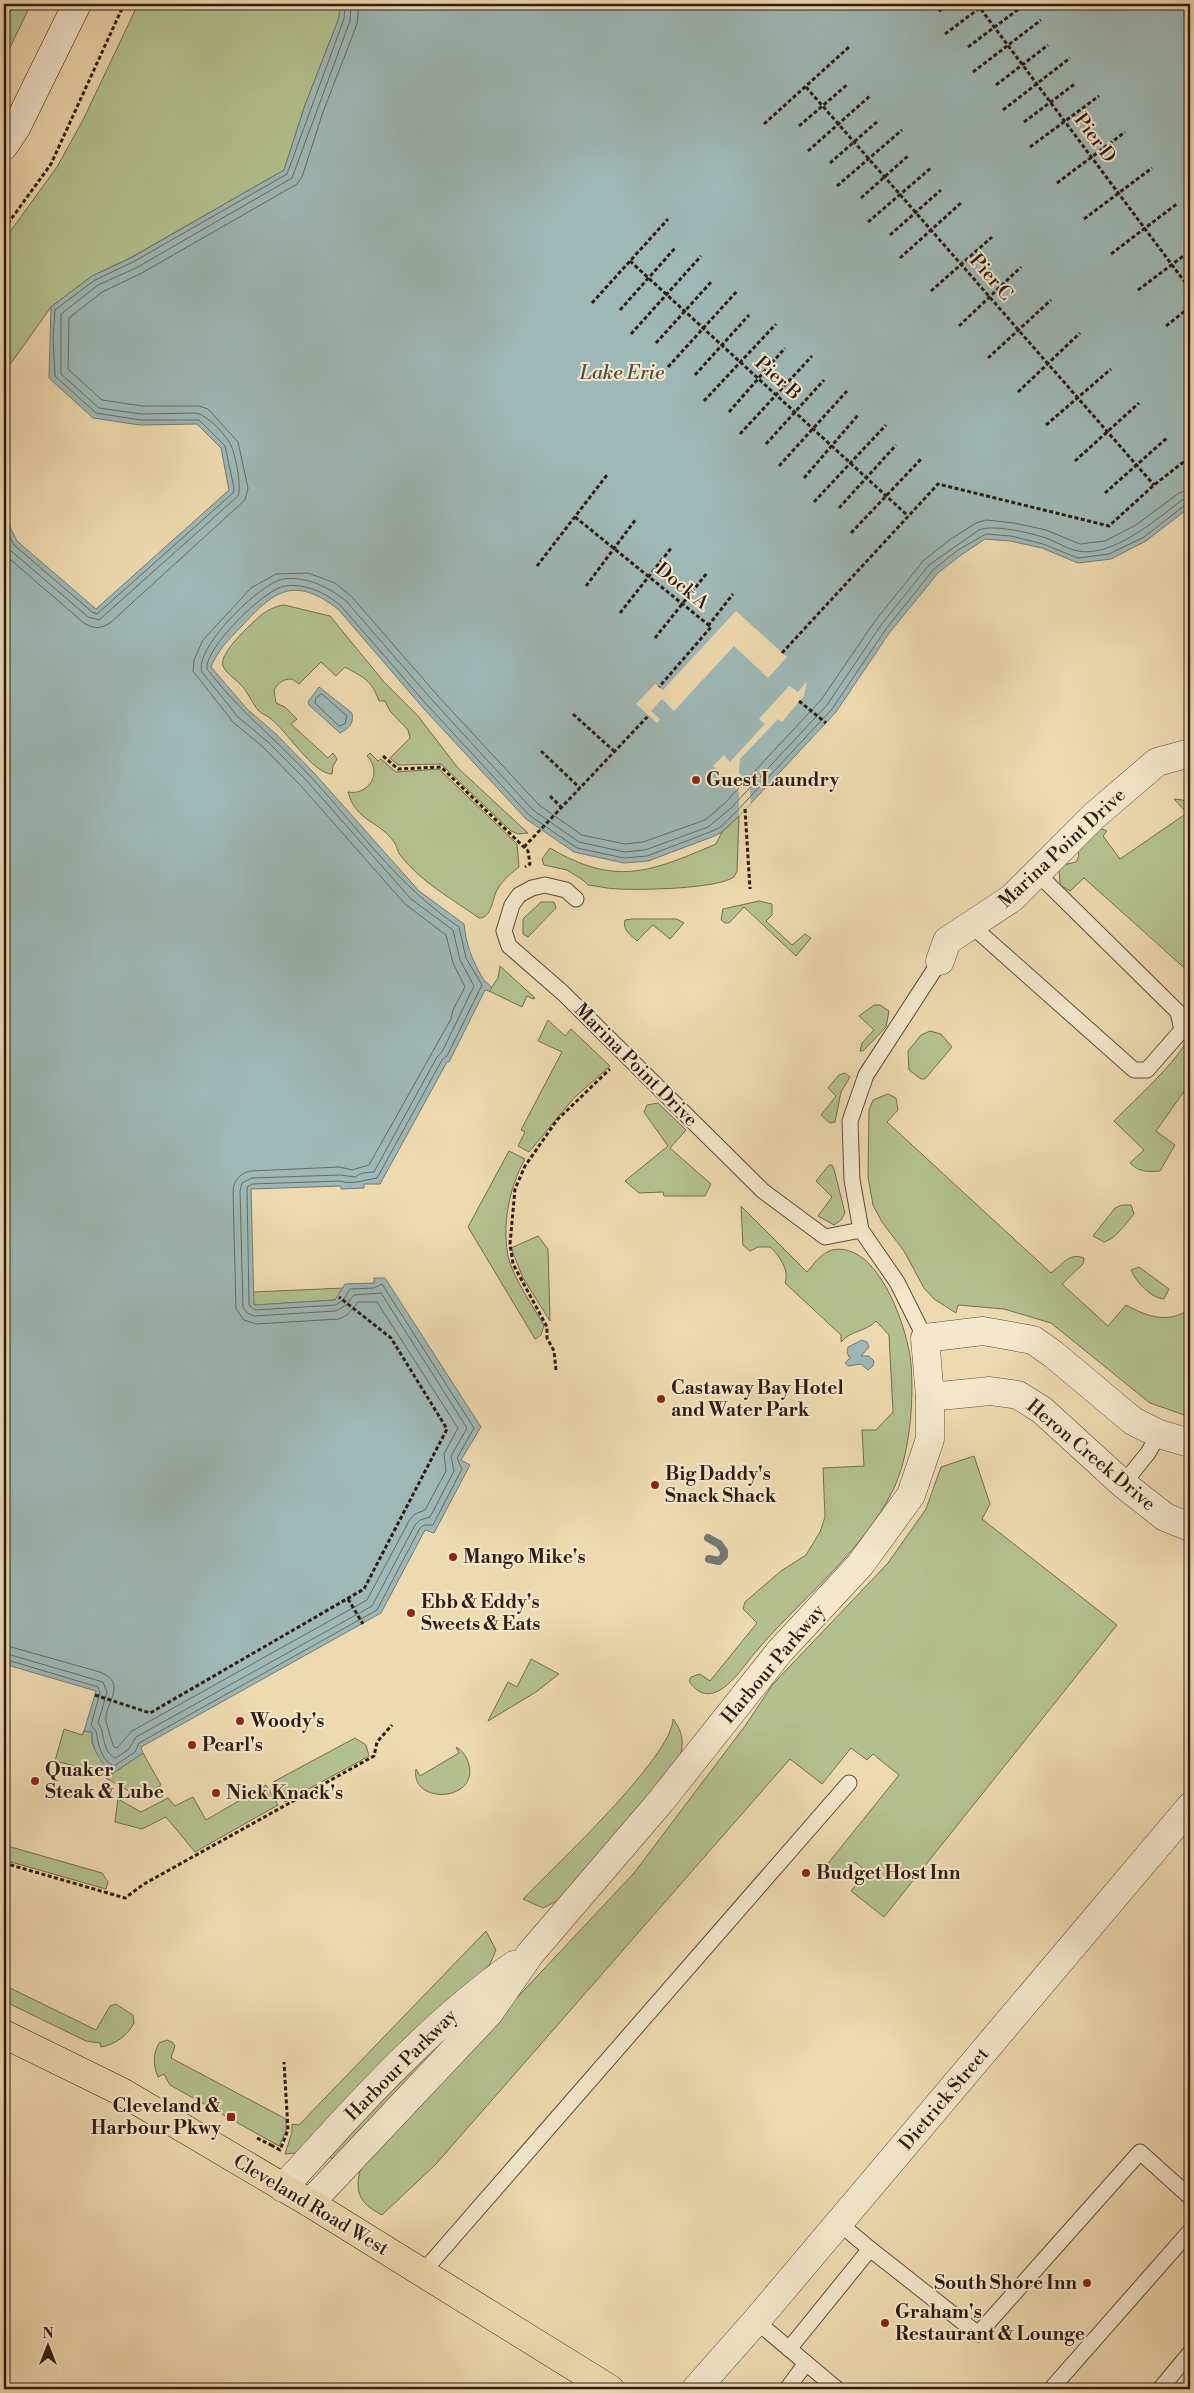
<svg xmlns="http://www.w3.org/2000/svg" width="1194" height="2393" viewBox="0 0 1194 2393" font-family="'Libre Bodoni',serif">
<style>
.green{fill:#b4c18f;stroke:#726e50}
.water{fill:#9eb8b6;stroke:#727a74}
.pier{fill:#eedab0}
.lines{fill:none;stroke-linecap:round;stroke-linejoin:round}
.shore{stroke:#666a64;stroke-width:1}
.stream{stroke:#727a74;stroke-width:8}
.lane-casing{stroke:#5f4c3a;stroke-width:17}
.street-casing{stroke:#5f4c3a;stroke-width:29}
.secondary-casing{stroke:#2f1c12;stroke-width:29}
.primary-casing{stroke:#2f1c12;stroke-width:29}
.path{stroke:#2f1c12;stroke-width:3;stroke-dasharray:4 2.5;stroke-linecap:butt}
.lane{stroke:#f4e7cc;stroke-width:15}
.street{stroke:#f4e7cc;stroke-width:28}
.secondary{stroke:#f4e7cc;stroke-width:28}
.primary{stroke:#eedab0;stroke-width:28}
.poi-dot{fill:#8f2418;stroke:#f4e7cc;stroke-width:2}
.labels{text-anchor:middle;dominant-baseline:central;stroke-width:4;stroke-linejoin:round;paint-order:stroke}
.street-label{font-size:19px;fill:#2f1c12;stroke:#f4e7cc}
.poi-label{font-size:19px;font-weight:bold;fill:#2f1c12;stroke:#f4e7cc;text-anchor:start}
.water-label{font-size:20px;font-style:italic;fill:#504b43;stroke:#f4e7cc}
</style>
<rect width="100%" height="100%" fill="#eedab0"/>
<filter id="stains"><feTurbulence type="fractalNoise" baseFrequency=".004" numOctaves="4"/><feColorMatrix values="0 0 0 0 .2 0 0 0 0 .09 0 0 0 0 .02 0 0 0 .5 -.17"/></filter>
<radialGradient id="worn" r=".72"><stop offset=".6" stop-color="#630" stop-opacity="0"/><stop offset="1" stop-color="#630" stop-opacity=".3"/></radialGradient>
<g class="green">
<path d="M4,4h27l-27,56z"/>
<path d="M138,4h202l-1,14 -34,87 -21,65 -154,88 -38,18 -41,31 -47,66v-133l53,-73 27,-49z"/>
<path d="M284,605l46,11 54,66 34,34 40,52 70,65 -10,1 -7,-3 -70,-67 -43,1 -8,-7 20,-20 -2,-8 -18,-19 -5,-10h-6c-8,-22 -15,-23 -34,-34l-9,9 -15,-14 -22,22 -7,-5c-9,0 -13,3 -18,11l2,13 9,4 12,12 -6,5 37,34 5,-5 4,6 -4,7 -1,8c-19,0 -46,-44 -61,-55 -3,-3 -9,-5 -12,-8 -8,-9 -11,-20 -20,-28 -5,-5 -13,-10 -16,-17 -5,-12 28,-42 37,-50 7,-6 16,-10 24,-11z"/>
<path d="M370,753l8,8 3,-2 15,13 43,-3 78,75 2,23c-8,6 -17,14 -22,23 -5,9 -5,28 -18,28 -28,-20 -57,-35 -79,-63 -3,-4 -3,-9 -6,-13 -14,-21 -38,-20 -46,-50 21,4 35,-20 19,-36z"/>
<path d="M1174,799l16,2v172l-106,-95 -14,13 -10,-6 -1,-19 17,-4 3,-6 -1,-5 10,-18 14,-4 5,2 -4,5 17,23 67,-46z"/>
<path d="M739,816l-2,55 -3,6c-18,12 -91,13 -115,12 -11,0 -21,-3 -31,-4l-5,-5 -16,-10 -23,-5 -2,-6 8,-11c66,39 100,24 166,-4l6,-12z"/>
<path d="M759,901l13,3v11l-6,6 26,24 13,-11 6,4 -15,18 -52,-49 -15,16h-4l-4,-3 2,-11z"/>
<path d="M541,902h13l2,6 -28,29 -5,-3v-15z"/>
<path d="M632,919h45l7,4 -14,16 -17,-14 -16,16c-6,-6 -15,-11 -12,-21z"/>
<path d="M500,966l35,32 -2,1 -6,-3 -5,11 -33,-16 9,-13z"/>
<path d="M874,1005h6l9,6 -3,16 -23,24h-3l2,-8 12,-13 -15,-14z"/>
<path d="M548,1020l17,16 6,-7 39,37 -36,32 -45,54 -11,-6 7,-14 -4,-2 41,-78 -24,-11z"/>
<path d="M930,1031l11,3 11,13 -27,32h-4l-12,-9 -1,-19 13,-16z"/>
<path d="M1190,1035v48l-34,48 19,14 -15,26c-13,1 -21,1 -30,-8l14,-13 -30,-29c22,-23 63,-58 76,-86z"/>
<path d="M845,1073l5,4 -9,15 -6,30 -5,1 -9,-8 15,-19 -8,-8 11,-13z"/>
<path d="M888,1094l8,4 2,12 -11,12 164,151c11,-8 18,-21 33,-15l-1,6 -21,20 46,42 18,-21c22,12 42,19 64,4v108l-40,-14 -99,-80 -47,-14 -46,-4 -2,8 -22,-14 -10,-11 -20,-37 -22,-29 -9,-17 -5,-28 1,-67 4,-10z"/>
<path d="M658,1103l28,27 -16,18 41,36 -6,12h-41l-1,-4 -24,1 -14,-12 43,-35 -24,-34 3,-7z"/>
<path d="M509,1151l16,8c-16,29 -24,68 -16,101 5,18 25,49 35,65l-3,10 -6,4 -67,-112z"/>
<path d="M829,1165h3l2,4 11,44 -4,7 -7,5 -16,-9 14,-19 -16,-16z"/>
<path d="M1122,1205h9l3,9c-9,10 -17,24 -30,28l-11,-6 22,-28z"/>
<path d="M741,1206l66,66c6,-7 14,-19 25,-22 46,-10 76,79 79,114 3,38 -1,91 -18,126 -30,62 -95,111 -139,164 -15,18 -42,61 -65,27l2,-4 9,-3 10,7 47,-58 -14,-14 2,-7 36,-31 25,-16 14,-23 5,-15 -2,-49 41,-2 -2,-36h14l17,-18 -4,-77 -13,-14c-10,11 -25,9 -35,21v-7l-56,-52c5,-12 -6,-28 -15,-36h-12l-8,4 -7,-6z"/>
<path d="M538,1236l10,13 2,72 -27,-43 -12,-30z"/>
<path d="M1139,1267l30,22 -5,10c-13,-1 -28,-17 -33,-29z"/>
<path d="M344,1288l-9,12 -81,5 -1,-13z"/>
<path d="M974,1456l16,48 -8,15 135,106 -233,292 -33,-26 16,-19 -12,-10 -13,16 -16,-12 73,-91 -26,-21 -6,6 -16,-12 -29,36 -32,-25 -354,405 -54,51c-25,-13 -28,-25 -20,-52l272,-290 111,-147 28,-42 115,-121 38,-54 15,-42z"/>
<path d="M531,1659l28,15 -23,18 -48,29 20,-39 9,5z"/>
<path d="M673,1719c11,15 11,24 6,42l-122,140 -14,7 -20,-9c30,-31 150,-143 150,-180z"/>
<path d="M64,1729l18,6 2,-4 8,1v11l20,31 31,-21 18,32 -20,13 -49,-28 -37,-9z"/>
<path d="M355,1738l11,7 3,11 -84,46 -12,-20z"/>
<path d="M456,1747c7,4 11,10 13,18 9,37 -59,40 -53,4l4,7 39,-23z"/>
<path d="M266,1785l12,20 -83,47 -29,-35 -24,12 -27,-7 3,-23 23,13 27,-14 7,8 18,-9 13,23z"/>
<path d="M4,1845l98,28 6,9 -2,7 -102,-29z"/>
<path d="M486,1931l10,19 -6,14 -179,176 -14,13 -12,1 7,-22v-8l7,1z"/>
<path d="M4,1985l92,45 14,-24 6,-2 17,11 1,8c-7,13 -18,21 -33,24l-1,-4 -14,-2 -82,-40z"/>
<path d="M479,2004l-146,156 -3,-3 3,-12z"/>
<path d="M167,2040l5,2 3,4 -4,12 115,61v12l-7,15 -109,-61 -6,-11 -6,3c-5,-12 -5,-23 1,-34z"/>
</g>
<g class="water">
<path d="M340,4h850v503l-44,34 -35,18 -33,4 -36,-15 -32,-7 -25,-2 -24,16 -23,18 -48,59 -54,80 -97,104 -17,16 -10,5 -64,24 -24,2 -50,-11 -48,-33 -102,-110 -86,-100c-45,-34 -64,-18 -97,18 -13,13 -23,23 -30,40l36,42 29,25 39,40 104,117 45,33c2,20 8,36 18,53 2,5 8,7 10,11l-3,3 -4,-1 -36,72h-2l-67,122h-16v4l-23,1v-3l-90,3 3,116 81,-5 10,-16 29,-1v-5h11l96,149 -20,33 9,5 -36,68 -9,-3 -44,83 -240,134 2,6 -31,21c-11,-13 -21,-24 -20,-42l-8,-1 12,-40 -92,-27v-1149l13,26 79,68 133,-119 -8,-42 -24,-24 -57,1 -47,-7 -44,-40 2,-71 41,-31 39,-18 153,-88 21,-65 34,-87z"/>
<path d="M319,687l33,26c2,11 -3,15 -12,20l-31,-28 -1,-3z"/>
<path d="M862,1340l5,2 2,5 -8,9h8l5,5 -1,5 -5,4 -7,-6 -13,2 -3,-3 5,-5 -3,-5 1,-6z"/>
</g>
<g class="pier">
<path d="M736,611l51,46 -19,21 -34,-32 -60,65 -12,-12 -11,12 9,8 -3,4 -21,-19 19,-20 8,6z"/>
<path d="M807,681l-3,15 -22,26 -4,-3 -38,40 -1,14 10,9 2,21 -12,13v-24l-26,-26 11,-11 6,7 35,-38 -6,-5 30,-33 9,6z"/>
</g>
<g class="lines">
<g class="shore">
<path d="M4,526l10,19 78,67 5,2 136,-121 1,-5 -9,-42 -26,-26h-58l-45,-7 -41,-37 -2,-38 2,-28 40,-30 38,-18 154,-88 57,-155 1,-15"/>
<path d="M4,540l5,9 79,68 11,3 139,-124c4,-8 -3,-47 -9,-54 -6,-10 -22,-27 -33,-29l-55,1 -42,-6 -38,-34v-60l37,-29 38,-17 156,-90 58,-157 1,-17"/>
<path d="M4,554l80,69c9,6 17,6 26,0l135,-123 3,-12 -10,-46 -30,-33 -9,-3h-57l-40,-6 -34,-31 1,-51 33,-26 38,-18 157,-90 5,-7 21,-65 34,-88 2,-20"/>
<path d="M322,694l25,22 -2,8 -6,2 -24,-23 1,-5z"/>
<path d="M4,1645l96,27c29,12 4,31 6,49 1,4 6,22 8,26l3,1 15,-17 235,-131 42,-79 6,-7 10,-4 21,-39 -2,-17 14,-26 -81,-126h-19l-11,13 -8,4 -83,5 -12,-4 -8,-11 -3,-118c1,-11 7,-18 18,-20l89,-4 12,3 17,-5 82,-146 2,-9 12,-23 -12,-24 -7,-28 -41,-31 -104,-118 -38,-39 -30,-25 -40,-51 1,-11 9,-20 48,-52 25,-14 32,-1 27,10 16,13 87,100 101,109 43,30 43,9 18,-2 62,-22 20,-17 96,-103 54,-79 49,-61 27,-21 25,-16 10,-3 28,3 32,7 34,14 25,-3 31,-16 43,-32 11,-3"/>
<path d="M4,1653l99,29 4,10 -9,31c8,10 3,30 18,35l13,-9 7,-12 236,-131 43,-81 5,-5 10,-3 24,-46 -3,-15 16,-28 -86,-135 -27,2 -8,10 -10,6 -82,5 -7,-3 -4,-6 -3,-116 2,-8 10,-5 88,-3 15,2 7,-4 12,-1 63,-115 5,-5 32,-66 -14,-26 -7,-30 -42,-31 -104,-118 -39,-39 -30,-25 -36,-45c-9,-23 58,-89 81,-93 23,-3 46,8 63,22l87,100 100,109 46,32 46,10 20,-2 63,-23 23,-19 96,-103 54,-80 48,-60 50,-35c15,-6 52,3 67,8 11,4 21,11 32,13 34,7 79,-32 104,-51l8,-2"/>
<path d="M4,1659l94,28 2,6 -9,32 5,6c2,12 5,30 18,35l21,-14 4,-9 238,-133 43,-82 4,-3h9l29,-56 -5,-11 17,-30 -92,-144 -8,4 -24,1 -7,11 -7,5 -81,5 -6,-5 -2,-118 5,-3 88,-3c14,4 23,-1 37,-3l65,-118 5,-4 35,-71 -16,-27 -7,-31c-60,-40 -101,-99 -149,-151 -34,-37 -72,-66 -103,-107 -4,-19 58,-81 78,-83 21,-3 41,7 56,20l87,100 101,109 48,33 47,10 23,-2 63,-24 9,-4 16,-15 97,-104 54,-80 48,-60 24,-19 28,-16 25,2 32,8 35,14 31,-4 35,-17 41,-32 5,-1"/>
</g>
<path class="stream" d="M708,1538l11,6 5,7v5l-5,5 -10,-2"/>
<defs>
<g id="lane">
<path d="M576,899l-10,-9 -21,-5 -13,3 -13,7 -7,10 -8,26 5,15 54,47 200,198 62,46 36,-7"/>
<path d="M972,926l162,144h13l35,-40 -4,-18 -141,-139"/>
<path d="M925,1338l-28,-56 -36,-52 -9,-50 -2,-59 16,-46 74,-114"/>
<path d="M1123,1484l25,-31 11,-19"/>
<path d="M839,2223l31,26"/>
<path d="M422,2273l427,-490"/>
<path d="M756,2321l81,68"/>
<path d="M789,2349l81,-100 108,85 162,-182 50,45"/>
<path d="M787,2389l19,-26"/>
<path d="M1051,2389l139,-158"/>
<path d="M1160,2389l30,-36"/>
</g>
<g id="street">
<path d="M940,961l7,-20 65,-43 82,-82 63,-54 33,-9"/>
<path d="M930,1397l60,-6 28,4 24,15 81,74 42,33 25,10"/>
<path d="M283,2188c71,-79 144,-161 231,-223"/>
<path d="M310,2203l179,-190 41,-59 131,-153 119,-150 80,-86 51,-70 19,-56v-42l-5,-59 58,-7 50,9 20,14 80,67 26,13 31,9"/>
<path d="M696,2389l60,-68 434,-514"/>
</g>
<path id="secondary" d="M4,146l12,-18 61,-124"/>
<path id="primary" d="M4,2034l118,58 188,111 300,186"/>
</defs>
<use href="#lane" class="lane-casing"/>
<use href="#street" class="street-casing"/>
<use href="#secondary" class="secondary-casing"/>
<use href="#primary" class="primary-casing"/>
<g class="path">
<path d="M905,4h1"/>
<path d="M977,4l213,285"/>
<path d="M939,11l9,-7"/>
<path d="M945,34l40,-30"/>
<path d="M968,47l52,-39"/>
<path d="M973,72l68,-52"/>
<path d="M996,85l52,-40"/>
<path d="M806,87l348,398"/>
<path d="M1003,110l67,-52"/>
<path d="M1024,122l52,-39"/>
<path d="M764,124l85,-77"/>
<path d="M799,126l49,-42"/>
<path d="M1030,147l69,-51"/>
<path d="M808,151l63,-56"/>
<path d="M830,163l49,-43"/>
<path d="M1057,183l68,-51"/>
<path d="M837,186l65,-56"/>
<path d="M861,198l48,-43"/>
<path d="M1084,219l68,-51"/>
<path d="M868,222l64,-55"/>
<path d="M4,229l47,-65 73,-160"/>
<path d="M890,235l51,-45"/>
<path d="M1111,254l67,-51"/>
<path d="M900,258l62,-56"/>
<path d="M630,261l277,254"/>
<path d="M1138,290l52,-39"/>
<path d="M931,291l61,-54"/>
<path d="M592,303l76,-84"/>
<path d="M620,310l56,-63"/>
<path d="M959,326l62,-59"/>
<path d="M1166,326l24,-19"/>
<path d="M631,334l70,-78"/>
<path d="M656,343l56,-62"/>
<path d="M988,358l63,-58"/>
<path d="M668,367l70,-77"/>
<path d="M695,375l54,-60"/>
<path d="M1018,392l62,-59"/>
<path d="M704,401l72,-77"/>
<path d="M729,412l56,-64"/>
<path d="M1046,425l65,-56"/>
<path d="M740,434l72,-78"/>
<path d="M766,444l58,-64"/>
<path d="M1075,461l64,-58"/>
<path d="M779,466l68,-75"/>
<path d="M804,478l55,-64"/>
<path d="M1105,493l63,-56"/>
<path d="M814,502l72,-77"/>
<path d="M839,508l57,-63"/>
<path d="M575,517l136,110 -52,60"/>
<path d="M851,533l71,-75"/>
<path d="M537,566l70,-91"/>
<path d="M586,586l50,-67"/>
<path d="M620,613l52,-66"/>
<path d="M708,626l25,-32"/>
<path d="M655,638l52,-65"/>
<path d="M782,653l156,-169 171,42 45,-41 36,-28"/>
<path d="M799,701l27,22"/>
<path d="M573,714l42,38"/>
<path d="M541,751l39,37"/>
<path d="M383,756l15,13 43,-2 87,84 2,13 -5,3"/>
<path d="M550,796l12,12"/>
<path d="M745,809l5,80"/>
<path d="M524,847l125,-132"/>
<path d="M556,1370l-2,-19 -7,-13v-11l-34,-63 -3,-20 5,-55 10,-23 32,-46 53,-51"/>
<path d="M348,1599l15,25"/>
<path d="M95,1695l55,18 214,-124 83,-160 -56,-91 -52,-41"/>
<path d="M4,1863l121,35 19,-14 230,-128 3,-14 15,-17"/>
<path d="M257,2138l14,7 -1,3"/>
<path d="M271,2145l9,5 8,-20 -4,-68"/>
</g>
<use href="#lane" class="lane"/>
<use href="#street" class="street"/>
<use href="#secondary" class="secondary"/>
<use href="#primary" class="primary"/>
</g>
<g class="poi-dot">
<circle cx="696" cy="780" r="5"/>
<circle cx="661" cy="1399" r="5"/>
<circle cx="655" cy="1485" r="5"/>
<circle cx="453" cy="1557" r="5"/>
<circle cx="411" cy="1613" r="5"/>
<circle cx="240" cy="1721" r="5"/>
<circle cx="192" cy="1745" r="5"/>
<circle cx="35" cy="1781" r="5"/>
<circle cx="216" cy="1793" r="5"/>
<circle cx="806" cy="1873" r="5"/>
<rect x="226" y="2112" width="10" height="10" rx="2.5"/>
<circle cx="1087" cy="2283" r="5"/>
<circle cx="885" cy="2323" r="5"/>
</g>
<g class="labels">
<g class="street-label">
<text transform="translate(1095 138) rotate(53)">Pier D</text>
<text transform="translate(991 277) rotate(49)">Pier C</text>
<text transform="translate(778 378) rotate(42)">Pier B</text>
<text transform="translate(682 586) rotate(39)">Dock A</text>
<text transform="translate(1062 848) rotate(-43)">Marina Point Drive</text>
<text transform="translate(636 1065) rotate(45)">Marina Point Drive</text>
<text transform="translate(1091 1455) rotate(40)">Heron Creek Drive</text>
<text transform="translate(773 1664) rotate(-50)">Harbour Parkway</text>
<text transform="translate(401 2065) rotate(-45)">Harbour Parkway</text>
<text transform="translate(944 2099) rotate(-50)">Dietrick Street</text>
<text transform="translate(311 2205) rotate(31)">Cleveland Road West</text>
</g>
<g class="poi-label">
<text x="706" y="780">Guest Laundry</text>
<text x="671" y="1388">Castaway Bay Hotel<tspan x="671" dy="22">and Water Park</tspan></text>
<text x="665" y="1474">Big Daddy's<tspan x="665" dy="22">Snack Shack</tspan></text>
<text x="463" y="1557">Mango Mike's</text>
<text x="421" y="1602">Ebb &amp; Eddy's<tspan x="421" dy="22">Sweets &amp; Eats</tspan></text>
<text x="250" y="1721">Woody's</text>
<text x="202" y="1745">Pearl's</text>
<text x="45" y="1770">Quaker<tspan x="45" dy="22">Steak &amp; Lube</tspan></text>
<text x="226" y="1793">Nick Knack's</text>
<text x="816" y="1873">Budget Host Inn</text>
<text x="221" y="2106" text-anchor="end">Cleveland &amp;<tspan x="221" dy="22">Harbour Pkwy</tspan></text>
<text x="1077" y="2283" text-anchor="end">South Shore Inn</text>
<text x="895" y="2312">Graham's<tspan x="895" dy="22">Restaurant &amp; Lounge</tspan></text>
</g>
<g class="water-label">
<text x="622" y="373">Lake Erie</text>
</g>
</g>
<rect width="1194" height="2393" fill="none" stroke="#eedab0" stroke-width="20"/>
<rect x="5" y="5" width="1184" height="2383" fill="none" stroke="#2f1c12" stroke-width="2.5"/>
<rect x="10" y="10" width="1174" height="2373" fill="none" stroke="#2f1c12"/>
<g transform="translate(48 2346)" stroke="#f4e7cc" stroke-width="4" paint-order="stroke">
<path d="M0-4L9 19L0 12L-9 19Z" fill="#2f1c12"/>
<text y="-8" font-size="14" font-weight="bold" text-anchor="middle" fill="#2f1c12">N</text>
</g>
<rect width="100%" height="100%" filter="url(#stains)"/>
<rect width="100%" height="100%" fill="url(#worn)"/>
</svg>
